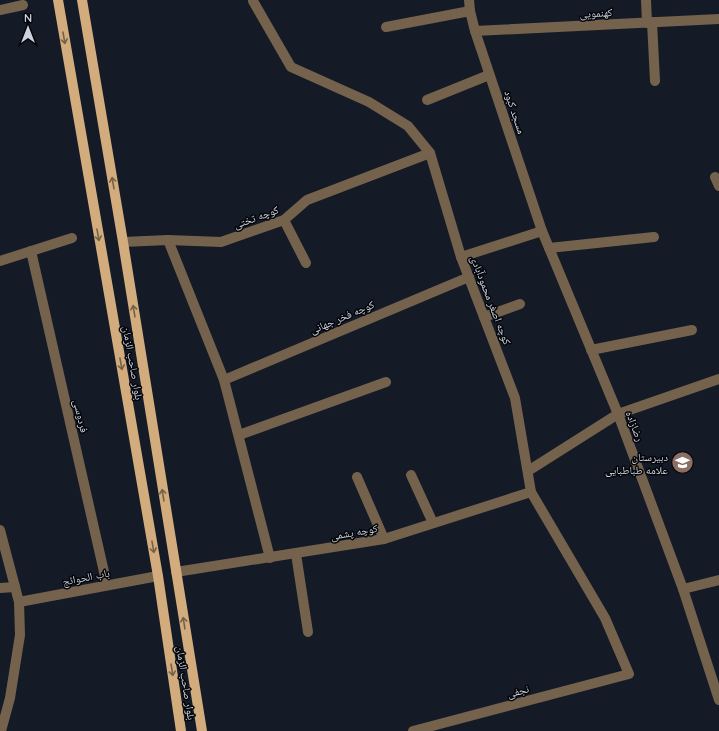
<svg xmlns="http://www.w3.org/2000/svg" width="719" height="731" viewBox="0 0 719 731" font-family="Quicksand,'Noto Naskh Arabic',sans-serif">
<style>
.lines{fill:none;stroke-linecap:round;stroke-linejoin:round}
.minor{stroke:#75624c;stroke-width:10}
.major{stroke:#d2ac7c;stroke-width:10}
.oneway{stroke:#756149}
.labels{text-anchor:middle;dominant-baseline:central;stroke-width:3;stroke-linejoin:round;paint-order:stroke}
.street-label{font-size:11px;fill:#cdd2db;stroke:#04060b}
.poi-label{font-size:11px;fill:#cdd2db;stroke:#04060b;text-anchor:end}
</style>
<rect width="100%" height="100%" fill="#141b27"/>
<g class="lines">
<g class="minor">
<path d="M253,0v1l38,66 78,35 39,24 22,27 31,104 54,141 16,94 74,126 24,56 -216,57"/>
<path d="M469,0l1,11 5,20 67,200 76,183 65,175 36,111"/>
<path d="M646,0l1,23"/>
<path d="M0,10l23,-5"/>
<path d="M652,22l3,59"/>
<path d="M386,27l84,-16"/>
<path d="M475,31l244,-12"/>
<path d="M427,100l62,-25"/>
<path d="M715,177l4,9"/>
<path d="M284,220l22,43"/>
<path d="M168,240l56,140 46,178"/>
<path d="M123,242l45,-2 53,2 63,-22 23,-20 123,-47"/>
<path d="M549,248l105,-11"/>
<path d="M31,251l76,334"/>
<path d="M461,257l81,-26"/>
<path d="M0,261l72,-23"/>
<path d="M484,317l36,-13"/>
<path d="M591,350l101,-20"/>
<path d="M224,380l245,-103"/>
<path d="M239,435l147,-53"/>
<path d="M528,471l90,-57 101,-35"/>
<path d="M411,475l22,48"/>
<path d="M357,477l27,62"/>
<path d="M0,530l19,72 1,33 -10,63 -9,33"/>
<path d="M296,554l12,78"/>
<path d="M176,572l208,-33 147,-47"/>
<path d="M0,588l15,-1"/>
<path d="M683,589l36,-9"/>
<path d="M19,602l139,-26"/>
</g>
<g class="major">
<path d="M58,0l100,576 23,155"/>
<path d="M82,0l41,242 79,489"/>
</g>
</g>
<defs><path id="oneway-shaft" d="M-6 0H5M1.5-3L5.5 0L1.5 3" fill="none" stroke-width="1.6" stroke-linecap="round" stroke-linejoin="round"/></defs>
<g class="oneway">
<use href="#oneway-shaft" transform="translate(64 38) rotate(80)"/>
<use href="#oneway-shaft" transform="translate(113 183) rotate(-100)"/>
<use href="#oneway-shaft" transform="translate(98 235) rotate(80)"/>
<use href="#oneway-shaft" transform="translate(134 311) rotate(-99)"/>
<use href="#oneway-shaft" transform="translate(121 364) rotate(80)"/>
<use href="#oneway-shaft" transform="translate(163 495) rotate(-99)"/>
<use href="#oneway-shaft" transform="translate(153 547) rotate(80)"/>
<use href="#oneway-shaft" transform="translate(184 623) rotate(-99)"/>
<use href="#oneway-shaft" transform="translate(172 670) rotate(81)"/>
</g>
<defs>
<symbol id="school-disc" viewBox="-11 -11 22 22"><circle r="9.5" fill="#8d6e63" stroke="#04060b"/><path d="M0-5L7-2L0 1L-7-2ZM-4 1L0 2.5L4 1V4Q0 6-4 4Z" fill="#fff"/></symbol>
</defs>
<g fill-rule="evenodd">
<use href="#school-disc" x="670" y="450" width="25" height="25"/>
</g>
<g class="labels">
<g class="street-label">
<text transform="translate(596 13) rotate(-3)">کهنمویی</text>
<text transform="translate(515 112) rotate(72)">مسجد کبود</text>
<text transform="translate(256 217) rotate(-20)">کوچه تختی</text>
<text transform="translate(491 300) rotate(69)">کوچه اصغر محمودآبادی</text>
<text transform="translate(342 317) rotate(-23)">کوچه فخر جهانی</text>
<text transform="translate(133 363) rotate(80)">بلوار صاحب الزمان</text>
<text transform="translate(81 416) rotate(77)">فردوسی</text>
<text transform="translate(635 426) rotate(69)">رضازاده</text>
<text transform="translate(354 532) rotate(-10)">کوچه پشمی</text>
<text transform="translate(86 577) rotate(-11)">باب الحوائج</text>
<text transform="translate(186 683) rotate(81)">بلوار صاحب الزمان</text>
<text transform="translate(518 691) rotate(-15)">نجفی</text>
</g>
<g class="poi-label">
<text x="668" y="457">دبیرستان<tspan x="668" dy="13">علامه طباطبایی</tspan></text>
</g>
</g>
<g transform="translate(28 28)" stroke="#04060b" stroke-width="3" paint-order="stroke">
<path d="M0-3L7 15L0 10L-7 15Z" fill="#cdd2db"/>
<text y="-6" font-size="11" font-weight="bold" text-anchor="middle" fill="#cdd2db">N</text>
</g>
</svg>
